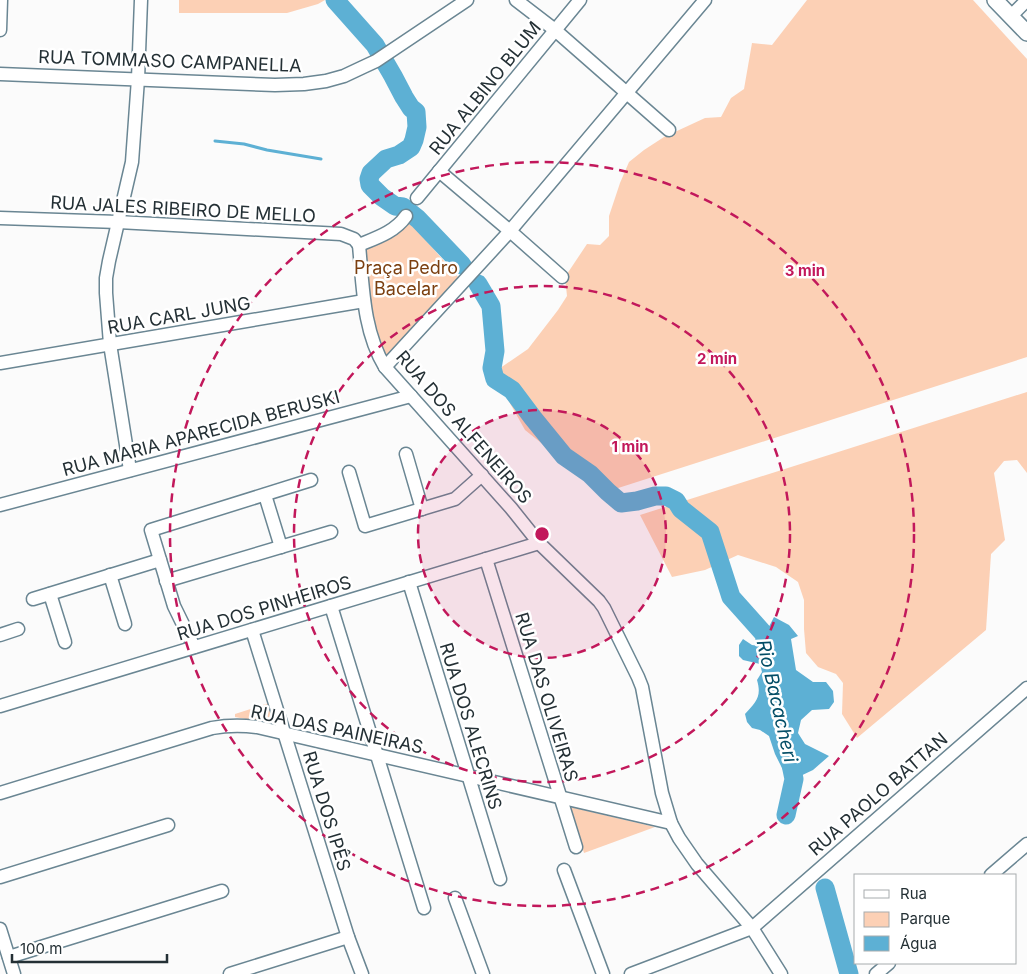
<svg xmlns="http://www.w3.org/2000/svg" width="1027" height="974" viewBox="0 0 1027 974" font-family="Inter,sans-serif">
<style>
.green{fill:#fcd0b5}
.water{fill:#5db0d4}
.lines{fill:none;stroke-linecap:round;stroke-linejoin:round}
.stream{stroke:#5db0d4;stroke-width:3}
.river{stroke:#5db0d4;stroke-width:19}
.minor-casing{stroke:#6a8693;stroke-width:15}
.major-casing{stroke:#6a8693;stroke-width:18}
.minor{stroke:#fff;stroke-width:12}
.major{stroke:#fff;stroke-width:15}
.ring{fill:none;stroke:#c2185b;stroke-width:2.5;stroke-dasharray:9 6}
.labels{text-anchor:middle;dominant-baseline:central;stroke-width:5;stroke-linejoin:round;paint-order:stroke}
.street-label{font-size:18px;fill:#243035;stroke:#fff}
.park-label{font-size:18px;fill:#7b3f10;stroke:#fff}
.water-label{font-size:19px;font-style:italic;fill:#034d66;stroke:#fff}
.centre{fill:#c2185b;stroke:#fff;stroke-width:2.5}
.ring-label{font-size:15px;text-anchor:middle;font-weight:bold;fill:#c2185b;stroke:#fff;stroke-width:5;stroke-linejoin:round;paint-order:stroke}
</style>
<rect width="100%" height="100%" fill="#fbfbfb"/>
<g class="green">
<path d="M179,0h146l-7,4 -31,9h-108z"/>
<path d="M807,0h166l54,59v298l-415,133 -32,-16 -55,-44 -32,-57 35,-24 30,-39 9,-14 -2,-19 22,-33 13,1 9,-9v-20l11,-33 9,-21 15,-12 20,-13 41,-19 16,-1 10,-19 13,-9 8,-46 20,2z"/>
<path d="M408,220l51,58 -74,80 -10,-21 -13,-90z"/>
<path d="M1027,392v81l-10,-13 -13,1 -10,12 11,67 -14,14 -5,76 -129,108 -15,-24 1,-31 -7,-9 -18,-7 -12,-14 -2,-24v-29l-6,-18 -22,-15 -38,-12 -33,15 -33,7 -32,-62z"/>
<path d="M269,703l7,22 -41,-8v-3z"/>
<path d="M570,807l85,20 -71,26z"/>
</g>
<path class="water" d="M774,617l15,8 9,11 -7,3 5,31 17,12h13l7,9 1,11 -5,7 -17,1 -11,10 -3,13 7,11 24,12 -16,14 -19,9 -11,-9 -8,-16 -6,-18 -9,-6 -8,-2 -5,-6 -2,-8c11,-12 17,-17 12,-34l5,-8 -2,-8 -17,-4 -4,-4v-11l4,-6 9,6 7,1z"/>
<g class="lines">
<g class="stream">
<path d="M215,141l29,3 23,6 54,9"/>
<path d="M366,171l5,2"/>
</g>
<g class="river">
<path d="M335,0l40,45 18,31 11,21 7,11 5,4 1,15 -3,13 -3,7 -12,8 -13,4 -15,14 -2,6 1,6 12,12 13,9 8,1 15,12 44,46"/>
<path d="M478,284l13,22 4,45 -3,17 3,11 17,11 21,28 31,38 26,18 18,18 13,11 16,-2 18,-5h11l10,5 5,8 29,23 21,65 33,37 5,24"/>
<path d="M786,815l8,-36 -5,-24"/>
<path d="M825,888l24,86"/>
</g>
<defs>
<g id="minor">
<path d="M516,0l39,30 114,100"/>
<path d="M1011,16l16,-16"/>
<path d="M0,30l1,-30"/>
<path d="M0,74l275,11 29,-1 22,-3 18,-5 17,-8 15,-7 91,-61"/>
<path d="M439,171l71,60 52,46"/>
<path d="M417,198l163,-198"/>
<path d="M0,218l118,4 223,12 13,5 5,6"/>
<path d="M359,245c4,42 4,86 26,122l126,141 28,35 60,58 5,7 34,69 4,10 20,106 9,30 8,15 18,26 55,64 29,46"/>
<path d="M359,245c17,-7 36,-13 47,-29"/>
<path d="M0,363l364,-62"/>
<path d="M385,367l125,-136 195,-231"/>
<path d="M406,454l16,55"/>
<path d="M130,470l-20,-126 -4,-51v-15l3,-17 23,-99 6,-83 3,-79"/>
<path d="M349,472l16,54 90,-27 27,-24"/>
<path d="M265,495l16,52"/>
<path d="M0,505l411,-109"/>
<path d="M486,559l90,288"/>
<path d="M110,575l15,49"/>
<path d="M166,581l165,-49"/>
<path d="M409,582l91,297"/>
<path d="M50,594l15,48"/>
<path d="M33,599l127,-39"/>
<path d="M331,606l93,302"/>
<path d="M252,630l96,307 14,37"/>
<path d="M0,635l18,-6"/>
<path d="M194,647l-20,-41 -23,-76 160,-50"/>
<path d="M0,706l539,-163"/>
<path d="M0,793l212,-65c16,-3 29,-3 45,-1l414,96"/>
<path d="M564,870l39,104"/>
<path d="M991,875l36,-31"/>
<path d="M0,877l168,-52"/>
<path d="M455,898l28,76"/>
<path d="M0,929l14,45"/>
<path d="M9,957l213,-66"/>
<path d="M230,974l118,-37"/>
<path d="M631,974l121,-46 275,-240"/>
<path d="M876,974l13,-11"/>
</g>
<path id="major" d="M995,0l32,33"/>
</defs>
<use href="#minor" class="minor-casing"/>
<use href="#major" class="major-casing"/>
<use href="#minor" class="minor"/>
<use href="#major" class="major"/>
</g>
<circle cx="542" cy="534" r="124" fill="#c2185b" fill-opacity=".12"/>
<g class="ring">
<circle cx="542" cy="534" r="124"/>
<circle cx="542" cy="534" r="248"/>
<circle cx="542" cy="534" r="372"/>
</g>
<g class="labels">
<g class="street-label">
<text transform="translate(170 61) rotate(2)">RUA TOMMASO CAMPANELLA</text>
<text transform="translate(485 88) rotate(-51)">RUA ALBINO BLUM</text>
<text transform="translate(183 209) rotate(3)">RUA JALES RIBEIRO DE MELLO</text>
<text transform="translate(179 315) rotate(-10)">RUA CARL JUNG</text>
<text transform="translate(464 427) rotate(49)">RUA DOS ALFENEIROS</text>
<text transform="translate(201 433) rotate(-15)">RUA MARIA APARECIDA BERUSKI</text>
<text transform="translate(264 608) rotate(-17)">RUA DOS PINHEIROS</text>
<text transform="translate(547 697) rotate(73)">RUA DAS OLIVEIRAS</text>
<text transform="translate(471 726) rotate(73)">RUA DOS ALECRINS</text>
<text transform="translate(337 729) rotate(12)">RUA DAS PAINEIRAS</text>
<text transform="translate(878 794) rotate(-41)">RUA PAOLO BATTAN</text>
<text transform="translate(327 811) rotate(73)">RUA DOS IPÊS</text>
</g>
<g class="park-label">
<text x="406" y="267">Praça Pedro<tspan x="406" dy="21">Bacelar</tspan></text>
</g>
<g class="water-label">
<text transform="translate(777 701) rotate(77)">Rio Bacacheri</text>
</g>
</g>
<circle cx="542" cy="534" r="8" class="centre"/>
<g class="ring-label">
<text x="805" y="276">3 min</text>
<text x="717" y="364">2 min</text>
<text x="630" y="452">1 min</text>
</g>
<rect x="854" y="874" width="162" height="90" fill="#ffffff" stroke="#a7acae"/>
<rect x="864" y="890" width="25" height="8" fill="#ffffff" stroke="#a7acae"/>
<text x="900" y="899" font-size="15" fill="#243035">Rua</text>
<rect x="864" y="912" width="25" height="15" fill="#fcd0b5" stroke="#a7acae"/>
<text x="900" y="924" font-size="15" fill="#243035">Parque</text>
<rect x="864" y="936" width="25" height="15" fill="#5db0d4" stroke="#a7acae"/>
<text x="900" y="949" font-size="15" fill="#243035">Água</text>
<path d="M12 954v8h155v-8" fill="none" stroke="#243035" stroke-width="2.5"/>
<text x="20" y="954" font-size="15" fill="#243035" stroke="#ffffff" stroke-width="4" paint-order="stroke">100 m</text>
</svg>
